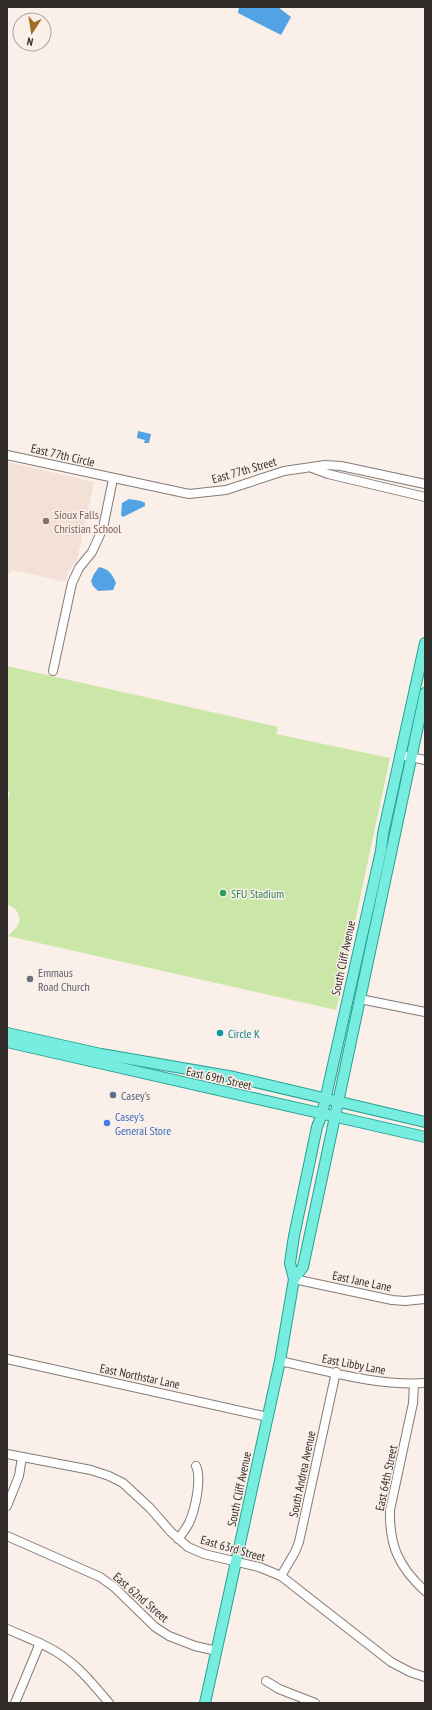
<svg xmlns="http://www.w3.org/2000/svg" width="432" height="1710" viewBox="0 0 432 1710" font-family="'PT Sans Narrow',sans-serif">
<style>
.built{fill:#f3e0d6}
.green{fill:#cbe7a7}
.water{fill:#52a2e5}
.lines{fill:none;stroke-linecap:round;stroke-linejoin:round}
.minor-casing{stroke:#857a75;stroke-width:10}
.major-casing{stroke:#24a293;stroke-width:12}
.minor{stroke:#fff;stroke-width:8}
.major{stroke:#77ede0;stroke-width:10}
.education-dot{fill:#8d6e63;stroke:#fbefe9;stroke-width:1.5}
.leisure-dot{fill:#2e9e5b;stroke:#fbefe9;stroke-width:1.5}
.worship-dot{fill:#6b7280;stroke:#fbefe9;stroke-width:1.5}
.culture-dot{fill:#0f9aa8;stroke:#fbefe9;stroke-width:1.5}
.service-dot{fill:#5c6f8a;stroke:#fbefe9;stroke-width:1.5}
.shop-dot{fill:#3f7fe0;stroke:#fbefe9;stroke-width:1.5}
.labels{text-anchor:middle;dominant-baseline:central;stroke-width:3;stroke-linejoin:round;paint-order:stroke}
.street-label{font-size:12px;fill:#312c2a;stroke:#fbefe9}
.education-label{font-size:12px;fill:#785e54;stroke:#fbefe9;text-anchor:start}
.leisure-label{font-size:12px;fill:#27864d;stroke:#fbefe9;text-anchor:start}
.worship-label{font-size:12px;fill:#5b616d;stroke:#fbefe9;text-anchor:start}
.culture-label{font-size:12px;fill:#0d838f;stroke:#fbefe9;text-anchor:start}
.service-label{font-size:12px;fill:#4e5e75;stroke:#fbefe9;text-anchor:start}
.shop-label{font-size:12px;fill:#366cbe;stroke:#fbefe9;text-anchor:start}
</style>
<rect width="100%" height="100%" fill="#fbefe9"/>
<path class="built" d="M7,462l87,20 -17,78 -9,12 -3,10 -52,-12 -6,5z"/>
<path class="green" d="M7,666l271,61 -2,7 114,24 -54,252 -328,-74 9,-9 3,-8c-3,-8 -4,-12 -13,-14v-100l3,-13 -3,-1z"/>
<g class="water">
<path d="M239,7h39l13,10 -10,18 -43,-22z"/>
<path d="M138,431l13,3 -2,9h-5l1,-3 -8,-2z"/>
<path d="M129,499l12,2 4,2v3l-22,11 -2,-2 1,-12z"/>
<path d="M99,567c10,2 13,7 17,16l-3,7 -15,1 -5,-5 -2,-5 3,-7z"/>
</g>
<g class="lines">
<defs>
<g id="minor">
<path d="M7,455l182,39 37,-4 58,-19 41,-6 16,1 84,18"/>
<path d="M312,468l16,6 97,23"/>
<path d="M53,671l19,-88 7,-15 13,-16 11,-24 10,-49"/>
<path d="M400,755l25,5"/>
<path d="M360,999l65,13"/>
<path d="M294,1279l98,21 13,1 20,-2"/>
<path d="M7,1359l261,58"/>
<path d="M280,1361c47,10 96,25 145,22"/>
<path d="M414,1384l-1,19 -23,107c-1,36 9,57 35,81"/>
<path d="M7,1454l84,16 18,6 14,7 27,25 21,24 17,15 16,7 55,13 22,9 110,86 19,10 15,5"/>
<path d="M7,1506l12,-30 3,-19"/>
<path d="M7,1536l93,41 14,10 41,40 14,9 26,10 22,5"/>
<path d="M178,1539c4,-5 8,-10 11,-16 6,-13 13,-44 7,-57"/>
<path d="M281,1576l14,-24 4,-10 37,-170"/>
<path d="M7,1629c16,7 33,13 48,22 22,13 38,33 54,52"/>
<path d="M266,1681l13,8 36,14"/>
<path d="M15,1703l25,-60"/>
</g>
<g id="major">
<path d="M7,1033l94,21 133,23 191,45"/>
<path d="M7,1042l418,95"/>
<path d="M294,1279l9,-12 122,-574"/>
<path d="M205,1703l75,-342 14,-82 -4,-16 4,-27 23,-109 5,-13 59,-263 2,-17 42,-191"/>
</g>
</defs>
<use href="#minor" class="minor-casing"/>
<use href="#major" class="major-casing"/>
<use href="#minor" class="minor"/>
<use href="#major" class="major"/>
</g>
<circle class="education-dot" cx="46" cy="521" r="4"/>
<circle class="leisure-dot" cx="223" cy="893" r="4"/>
<circle class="worship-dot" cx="30" cy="979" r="4"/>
<circle class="culture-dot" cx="220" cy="1033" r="4"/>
<circle class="service-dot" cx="113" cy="1095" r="4"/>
<circle class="shop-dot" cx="107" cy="1123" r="4"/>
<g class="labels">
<g class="street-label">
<text transform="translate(63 455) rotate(13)">East 77th Circle</text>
<text transform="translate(244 470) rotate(-16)">East 77th Street</text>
<text transform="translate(343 958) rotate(-78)">South Cliff Avenue</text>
<text transform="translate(219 1078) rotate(13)">East 69th Street</text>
<text transform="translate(362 1281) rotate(12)">East Jane Lane</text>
<text transform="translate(354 1364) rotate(11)">East Libby Lane</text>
<text transform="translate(140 1376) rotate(12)">East Northstar Lane</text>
<text transform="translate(302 1474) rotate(-78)">South Andrea Avenue</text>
<text transform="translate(386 1478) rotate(-78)">East 64th Street</text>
<text transform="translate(239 1489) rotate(-78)">South Cliff Avenue</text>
<text transform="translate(233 1548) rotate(16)">East 63rd Street</text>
<text transform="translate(141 1597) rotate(41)">East 62nd Street</text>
</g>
<g class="education-label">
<text x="54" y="514">Sioux Falls<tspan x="54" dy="14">Christian School</tspan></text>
</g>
<g class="leisure-label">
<text x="231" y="893">SFU Stadium</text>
</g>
<g class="worship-label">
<text x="38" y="972">Emmaus<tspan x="38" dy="14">Road Church</tspan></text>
</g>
<g class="culture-label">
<text x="228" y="1033">Circle K</text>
</g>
<g class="service-label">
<text x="121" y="1095">Casey's</text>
</g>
<g class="shop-label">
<text x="115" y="1116">Casey's<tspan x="115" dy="14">General Store</tspan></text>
</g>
</g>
<rect width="432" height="1710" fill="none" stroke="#312c2a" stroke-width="16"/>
<g transform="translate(32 32) rotate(192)"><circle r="19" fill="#fbefe9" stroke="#aaa19d"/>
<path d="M0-3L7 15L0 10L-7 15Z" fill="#a26d26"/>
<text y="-6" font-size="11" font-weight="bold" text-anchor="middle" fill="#312c2a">N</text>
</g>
</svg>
